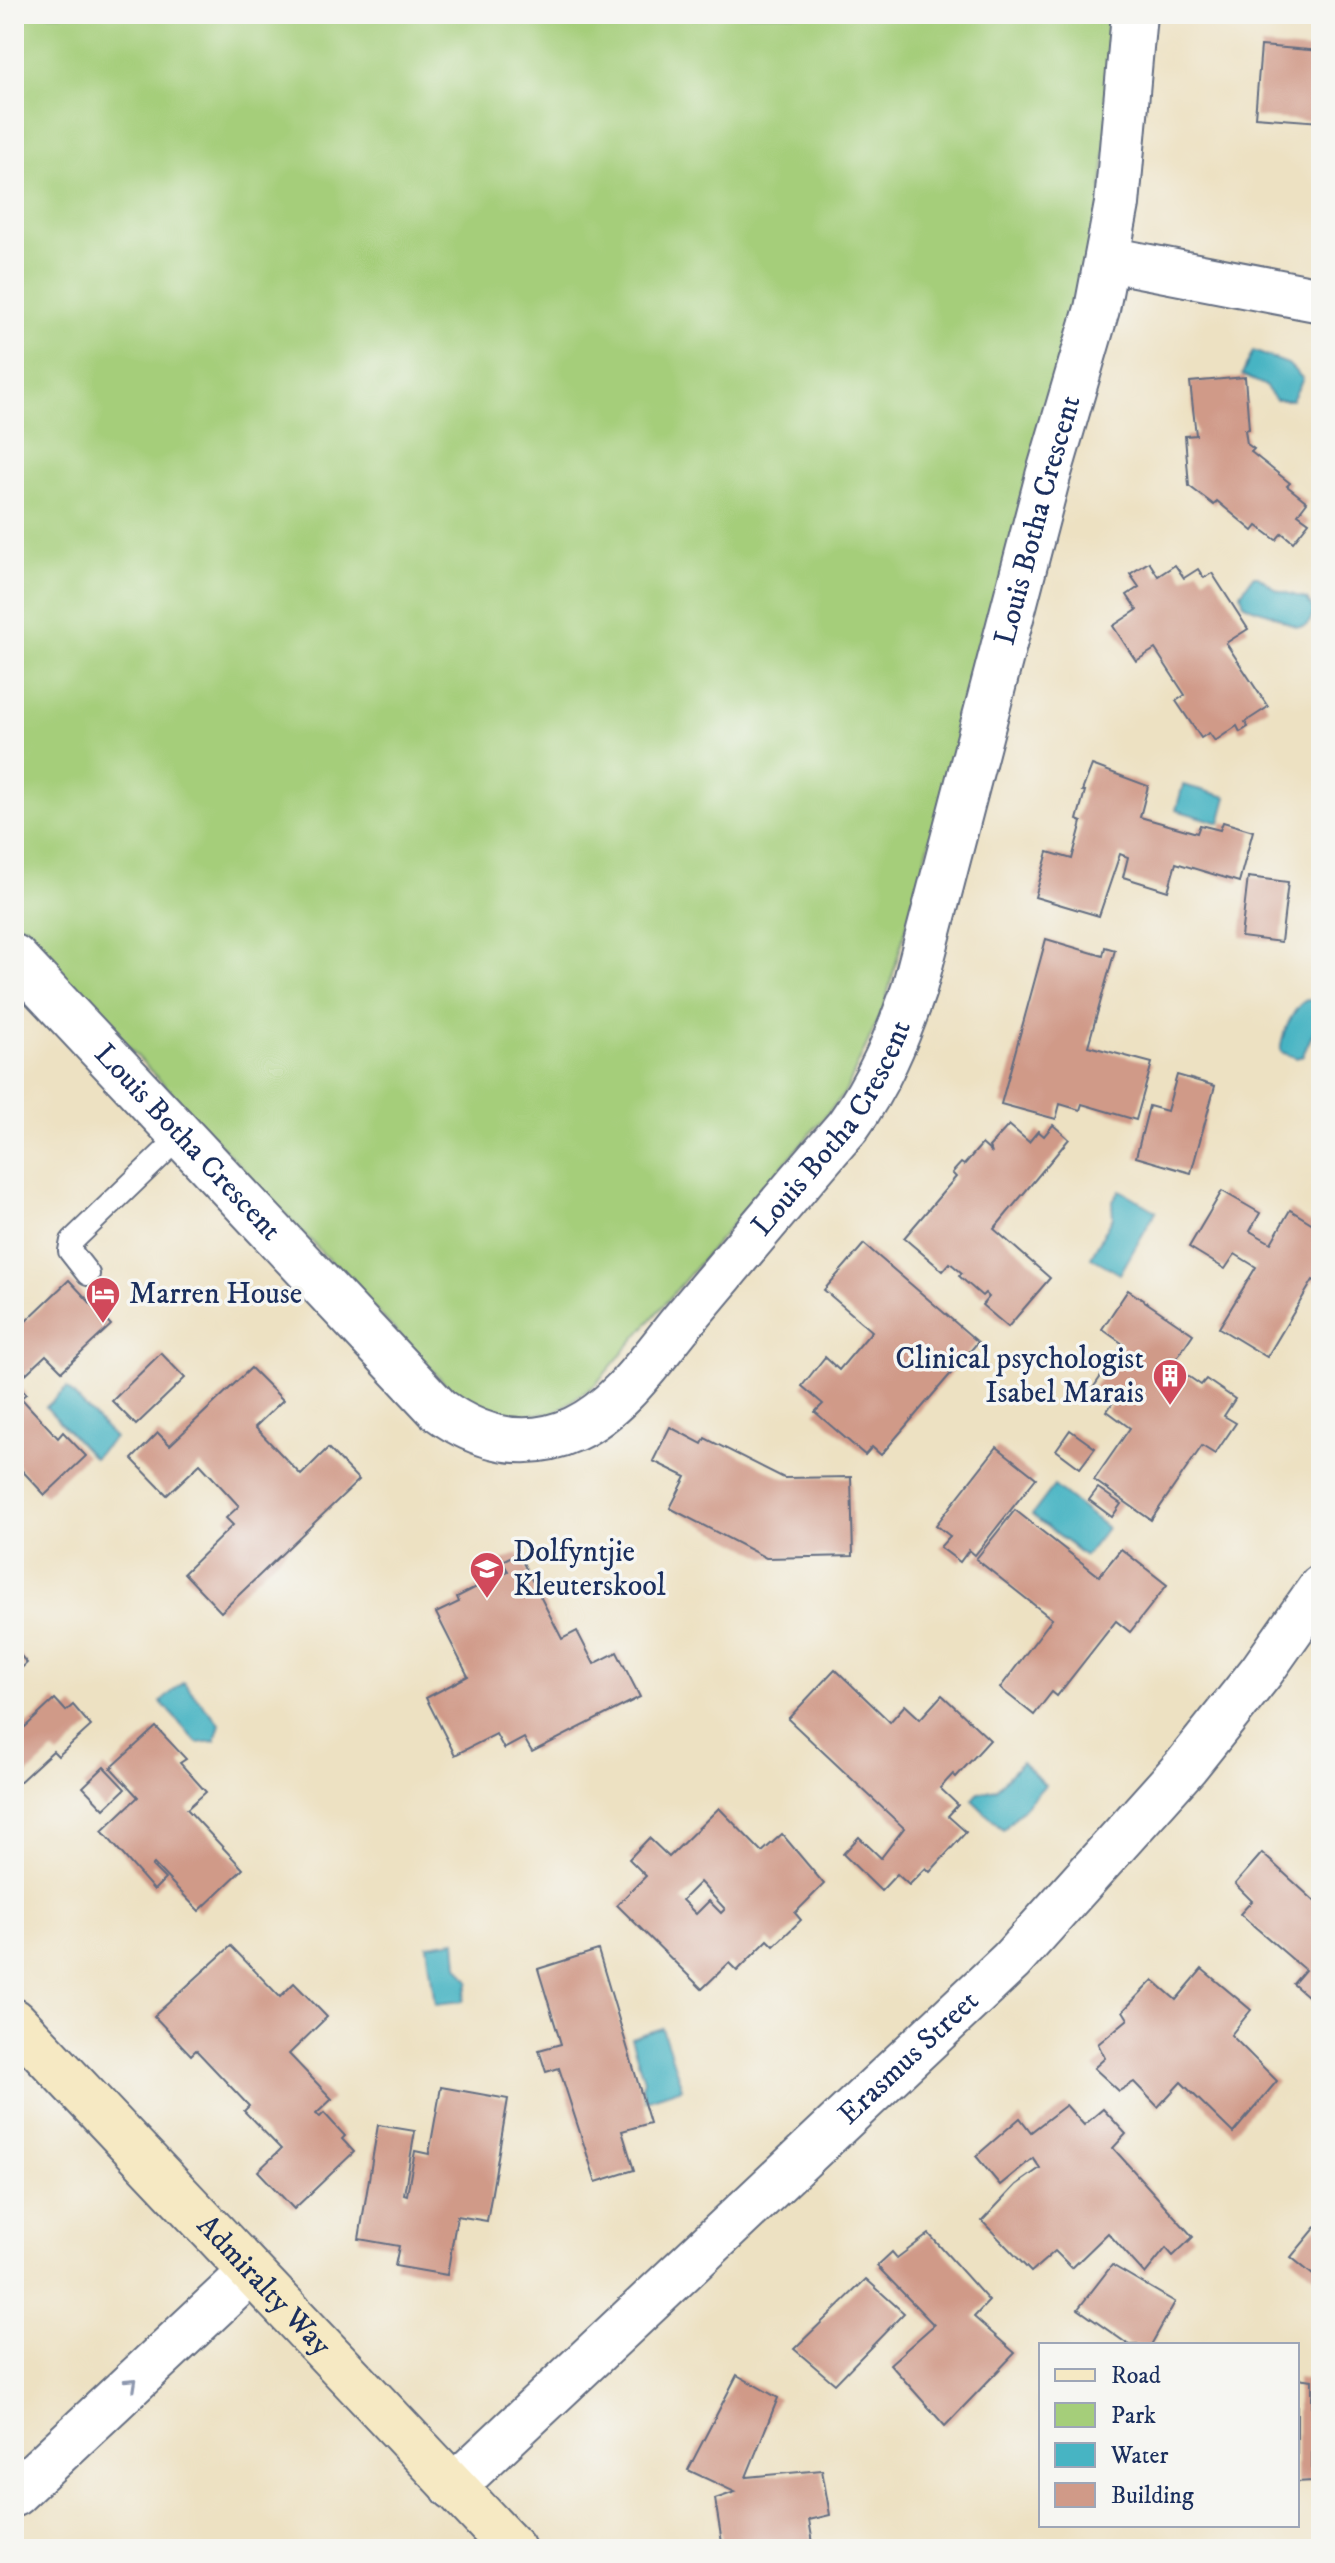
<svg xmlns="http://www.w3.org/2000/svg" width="1335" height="2563" viewBox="0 0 1335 2563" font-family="'IM FELL DW Pica',serif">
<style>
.green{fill:#a5ce7a;stroke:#607e6c;stroke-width:2}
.water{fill:#47b4c3;stroke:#317290;stroke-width:2}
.building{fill:#d09a88;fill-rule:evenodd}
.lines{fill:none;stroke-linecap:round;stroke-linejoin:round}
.lane-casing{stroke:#646d81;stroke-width:26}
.street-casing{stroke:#646d81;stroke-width:48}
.secondary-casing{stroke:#646d81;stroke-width:48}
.lane{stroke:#fff;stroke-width:22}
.street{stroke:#fff;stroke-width:44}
.secondary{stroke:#f6e9c3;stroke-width:44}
.oneway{stroke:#8d97ae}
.labels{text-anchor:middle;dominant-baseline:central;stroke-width:7;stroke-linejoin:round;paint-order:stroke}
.street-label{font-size:30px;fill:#1b2f5e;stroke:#f6f6f2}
.poi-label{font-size:30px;fill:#1b2f5e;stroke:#f6f6f2;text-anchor:start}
</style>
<rect width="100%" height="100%" fill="#f6f6f2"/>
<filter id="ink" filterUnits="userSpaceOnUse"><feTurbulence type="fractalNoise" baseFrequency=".0125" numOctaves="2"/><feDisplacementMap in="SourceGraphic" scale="16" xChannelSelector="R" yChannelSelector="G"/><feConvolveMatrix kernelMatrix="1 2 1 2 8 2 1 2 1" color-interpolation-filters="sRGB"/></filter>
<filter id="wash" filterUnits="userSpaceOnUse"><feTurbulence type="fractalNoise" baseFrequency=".006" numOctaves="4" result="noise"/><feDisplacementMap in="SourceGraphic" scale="32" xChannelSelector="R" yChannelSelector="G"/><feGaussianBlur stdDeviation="1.8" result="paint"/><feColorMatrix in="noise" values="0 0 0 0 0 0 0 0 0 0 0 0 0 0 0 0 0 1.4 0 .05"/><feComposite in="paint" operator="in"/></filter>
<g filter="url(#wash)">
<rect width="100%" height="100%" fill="#ede1c2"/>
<path class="green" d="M14,14h1105l-23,234 -212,758 -39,87 -250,292 -41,28 -53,3 -50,-26 -437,-465z"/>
<g class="water">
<path d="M1253,351l35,13 15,15 -11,21h-16l-12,-15 -22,-10z"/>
<path d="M1253,576h5l19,14 30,9 7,12c-8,31 -28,9 -45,2 -9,-3 -17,-4 -25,-9l-3,-11z"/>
<path d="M1183,785l44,12 -7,26 -44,-13z"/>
<path d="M1307,1000l14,1v14l-18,40 -6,3 -16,-6c-2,-13 13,-47 26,-52z"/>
<path d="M1120,1190l36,21 -36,63 -29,-17 22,-40 -1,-14z"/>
<path d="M67,1388l47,50 -21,20 -47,-51z"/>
<path d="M1054,1486l53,42 -22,28 -53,-41z"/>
<path d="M183,1682l37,42 -5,17 -18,2 -36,-41z"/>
<path d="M1022,1762l23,23 -42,45 -31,-30 7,-7 17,-4z"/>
<path d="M456,1941l2,25 11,15 -6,20 -28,3 -8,-59z"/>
<path d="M662,2028l20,60 -36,12 -4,-13 2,-7 -13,-42z"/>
</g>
<g id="blocks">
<g class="building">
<path d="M1261,46l60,5v71l-66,-5z"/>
<path d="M1245,377l4,52 -4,1 2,14 7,5 -3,3 39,31 -3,3 20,16 -9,12 11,8 -16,20 -11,-9 -6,7 -19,-14 -4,5 -36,-30 -3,4 -25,-19 -4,-50 11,-1 -6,-53z"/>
<path d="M1149,562l9,14 17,-11 9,13 14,-9 6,9 8,-5 36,56 -22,14 42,64 -23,15 3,5 -8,5 -3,-6 -22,15 -6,-8 -8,5 -25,-37 9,-6 -30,-46 -19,12 -23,-35 24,-16 -10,-15 12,-8 -9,-13z"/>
<path d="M1092,765l56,21 -8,31 57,16 3,-8 20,5 3,-8 30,9 -14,51 -63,-19 -8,28 -45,-14 5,-20 -8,-3 -21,62 -64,-19 13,-45 24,7 10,-37 -5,-2 8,-29h-3z"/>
<path d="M1248,877l40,5 -7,60 -40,-5z"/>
<path d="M1046,939l57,17 2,-9 10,3 -27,96 64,17 -16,57 -54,-16 -2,6 -20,-6 -4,15 -55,-15z"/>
<path d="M1321,1054v34h-2l-2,-33z"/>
<path d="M1177,1075l38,11 -24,87 -55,-16 13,-51 18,5z"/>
<path d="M1009,1125l20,17 9,-11 6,5 9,-11 16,14 -75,90 56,49 -42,49 -26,-22 7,-8 -4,-4 -3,3 -23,-20 3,-3 -12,-10 -7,8 -39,-33 52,-61 -4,-4 9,-10 3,2 18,-21 10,9 -3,-6z"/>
<path d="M1222,1191l38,22 -10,18 21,12 19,-33 31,19v55l-8,-4 -46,77 -48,-29 37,-61 -21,-13 -10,15 -36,-22z"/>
<path d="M864,1244l114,98 -97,113 -9,-8 -7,8 -50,-43 8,-8 -21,-18 23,-29 14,13 33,-39 -48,-41z"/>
<path d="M69,1280l42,45 -49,46 -16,-16 -30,28 10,11 -5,4 37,40 5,-6 23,24 -41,39 -31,-33v-153l12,12z"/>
<path d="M1128,1290l65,44 -21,31 29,20 5,-6 29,20 -11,17 12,7 -21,31 -13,-8 -51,74 -57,-40 36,-52 -23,-17 6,-9 -20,-14 30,-44 -21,-15z"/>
<path d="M161,1353l24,25 -49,47 -24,-24z"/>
<path d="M251,1368l32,32 -28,27 46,48 27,-27 31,32 -138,132 -37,-39 49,-48 -7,-7 13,-12 -39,-42 -33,31 -35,-36 26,-26 12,12z"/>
<path d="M670,1427l32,17 3,-6 79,40 67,-1 2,79 -87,2 -96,-50 16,-31 -33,-16z"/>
<path d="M1070,1430l25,18 -15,20 -24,-18z"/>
<path d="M997,1447l39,31 -61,77 -6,-5 -9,12 -20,-15 10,-11 -14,-11z"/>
<path d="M1098,1488l23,16 -9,13 -23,-17z"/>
<path d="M1015,1510l84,66 22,-27 46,36 -37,47 -14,-11 -59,75 -5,-4 -18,23 -34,-27 52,-69 -76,-60z"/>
<path d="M518,1553l44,86 15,-8 17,33 23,-12 23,45 -108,55 -8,-14 -20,11 -8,-15 -41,21 -29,-57 42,-22 -32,-63 23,-11 -2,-5 51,-26 -6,-10z"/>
<path d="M14,1648l13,15 -13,12z"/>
<path d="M835,1669l55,53 15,-17 15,14 22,-24 48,45 -34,37 -3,-3 -13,14 18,17 -10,11 18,16 -36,40 -4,-4 -17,17 -12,-11 -16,17 -38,-37 16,-17 22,21 23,-30 -116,-109z"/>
<path d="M55,1699l11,12 7,-6 18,21 -33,30 -5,-5 -39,36v-71l11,11z"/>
<path d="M156,1727l30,32 -6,4 26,29 -19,17 56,60 -44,42 -45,-47 -2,2 13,13 -11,11 -52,-59 36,-34 -27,-29z"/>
<path d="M104,1767l21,22 -21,20 -21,-22z"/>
<path d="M719,1808l43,44 20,-18 42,50 -29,29 6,7 -27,26 -6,-6 -31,31 -8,-8 -27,26 -85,-84 29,-29 -17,-17 20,-21 20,19zM700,1882l25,27 -4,4 -12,-12 -13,13 -14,-14z"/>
<path d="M1262,1853l59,54v101l-28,-24 12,-14 -65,-56 12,-13 -17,-17z"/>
<path d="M231,1946l49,51 14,-14 33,34 -38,37 43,45 -16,15 4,3 4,-4 21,23 -3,3 12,13 -60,57 -36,-38 23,-22 -37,-38 5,-5 -53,-56 -5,5 -37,-39z"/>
<path d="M598,1950l52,173 -28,8 12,39 -38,12 -37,-114 -13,4 -7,-22 22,-6 -23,-75z"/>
<path d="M1202,1969l49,41 -20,25 46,46 -44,52 -52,-51 -23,25 -24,-25 -15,9 -25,-23 11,-10 -7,-14 30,-25 -5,-8 30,-31 23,20z"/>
<path d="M441,2087l67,12 -21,122 -30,-5 -10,59 -52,-9 4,-20 -40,-7 19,-114 37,6 -11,63 3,1 8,-44 14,3z"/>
<path d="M1066,2105l18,20 19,-16 23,25 -13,14 80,89 -20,19 -7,-8 -21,26 -37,-41 -36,35 -17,-17 -24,21 -49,-51 34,-36 24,-17 -7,-10 -33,27 -24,-29 44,-38 11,14z"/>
<path d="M1316,2227l5,5v43l-3,4 -27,-22z"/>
<path d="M929,2234l60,67 -15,16 41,36 -70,73 -55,-62 44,-39 -57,-59 15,-14 5,6z"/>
<path d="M1112,2265l63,37 -24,43h-22l-51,-36z"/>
<path d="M866,2279l38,34 -69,71 -41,-35z"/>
<path d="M737,2375l41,23 -32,79 76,-7 8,45 -21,5 5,29h-91l-8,-50 20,-7 -47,-22z"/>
<path d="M1297,2378l15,2v101l-15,1z"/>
</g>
</g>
</g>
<g filter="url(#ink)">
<use href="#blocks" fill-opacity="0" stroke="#646d81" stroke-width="2"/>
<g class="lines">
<defs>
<path id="lane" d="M88,1274l-18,-23 2,-10 109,-105"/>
<g id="street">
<path d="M1108,259l213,41"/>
<path id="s1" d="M14,957l424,452c41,30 88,42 136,20 46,-21 80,-74 112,-112 53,-63 106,-127 161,-190 31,-43 50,-88 67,-138l134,-513 49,-167 20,-105 17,-190"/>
<path id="s2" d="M453,2487l558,-526 175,-195 75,-94 60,-85"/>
<path d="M14,2494l236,-221"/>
</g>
<g id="secondary">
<path id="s3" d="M14,2021l499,528"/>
</g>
</defs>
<use href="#lane" class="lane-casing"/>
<use href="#street" class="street-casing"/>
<use href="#secondary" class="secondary-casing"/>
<use href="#lane" class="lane"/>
<use href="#street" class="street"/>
<use href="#secondary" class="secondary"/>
</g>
<defs><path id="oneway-chevron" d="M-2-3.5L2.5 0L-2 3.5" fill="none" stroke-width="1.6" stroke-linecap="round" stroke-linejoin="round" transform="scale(2)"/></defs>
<use class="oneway" href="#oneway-chevron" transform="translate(132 2383) rotate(-43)"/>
</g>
<defs>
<symbol id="hotel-pin" viewBox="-11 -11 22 30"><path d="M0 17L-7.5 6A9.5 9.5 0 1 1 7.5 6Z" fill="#d1495b" stroke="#f6f6f2"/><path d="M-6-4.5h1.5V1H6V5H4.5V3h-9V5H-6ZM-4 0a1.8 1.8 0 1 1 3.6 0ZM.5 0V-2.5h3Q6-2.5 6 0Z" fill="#fff"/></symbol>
<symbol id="building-pin" viewBox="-11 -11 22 30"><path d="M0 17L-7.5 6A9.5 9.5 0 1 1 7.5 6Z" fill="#d1495b" stroke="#f6f6f2"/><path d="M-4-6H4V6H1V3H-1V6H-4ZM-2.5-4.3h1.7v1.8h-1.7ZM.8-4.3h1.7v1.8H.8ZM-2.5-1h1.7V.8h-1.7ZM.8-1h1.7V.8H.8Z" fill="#fff"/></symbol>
<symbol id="school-pin" viewBox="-11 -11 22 30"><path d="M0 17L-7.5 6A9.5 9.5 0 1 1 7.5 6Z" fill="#d1495b" stroke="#f6f6f2"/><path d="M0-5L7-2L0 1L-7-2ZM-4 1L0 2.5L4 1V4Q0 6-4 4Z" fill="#fff"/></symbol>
</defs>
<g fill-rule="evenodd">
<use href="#hotel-pin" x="83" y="1274" width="40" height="54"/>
<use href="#building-pin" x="1150" y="1356" width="40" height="54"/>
<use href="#school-pin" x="467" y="1549" width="40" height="54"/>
</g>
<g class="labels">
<g class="street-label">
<text stroke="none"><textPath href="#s1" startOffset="1812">Louis Botha Crescent</textPath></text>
<text stroke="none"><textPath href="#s1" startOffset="1164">Louis Botha Crescent</textPath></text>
<text stroke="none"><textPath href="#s1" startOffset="254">Louis Botha Crescent</textPath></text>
<text stroke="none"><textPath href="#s2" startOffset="626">Erasmus Street</textPath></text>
<text stroke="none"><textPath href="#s3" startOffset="364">Admiralty Way</textPath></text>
</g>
<g class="poi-label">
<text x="129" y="1294">Marren House</text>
<text x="1144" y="1359" text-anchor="end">Clinical psychologist<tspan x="1144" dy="34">Isabel Marais</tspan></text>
<text x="513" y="1552">Dolfyntjie<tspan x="513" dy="34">Kleuterskool</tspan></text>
</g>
</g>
<rect width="1335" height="2563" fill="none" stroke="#f6f6f2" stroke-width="48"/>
<rect x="1039" y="2343" width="260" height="184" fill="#f6f6f2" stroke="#9ea6b7" stroke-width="2"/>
<rect x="1055" y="2369" width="40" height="12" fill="#f6e9c3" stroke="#9ea6b7" stroke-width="2"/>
<text x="1111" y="2383" font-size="24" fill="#1b2f5e">Road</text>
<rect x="1055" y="2403" width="40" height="24" fill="#a5ce7a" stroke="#9ea6b7" stroke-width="2"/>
<text x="1111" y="2423" font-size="24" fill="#1b2f5e">Park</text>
<rect x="1055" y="2443" width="40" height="24" fill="#47b4c3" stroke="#9ea6b7" stroke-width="2"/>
<text x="1111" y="2463" font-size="24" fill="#1b2f5e">Water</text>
<rect x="1055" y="2483" width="40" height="24" fill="#d09a88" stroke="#9ea6b7" stroke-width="2"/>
<text x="1111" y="2503" font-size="24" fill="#1b2f5e">Building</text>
</svg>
